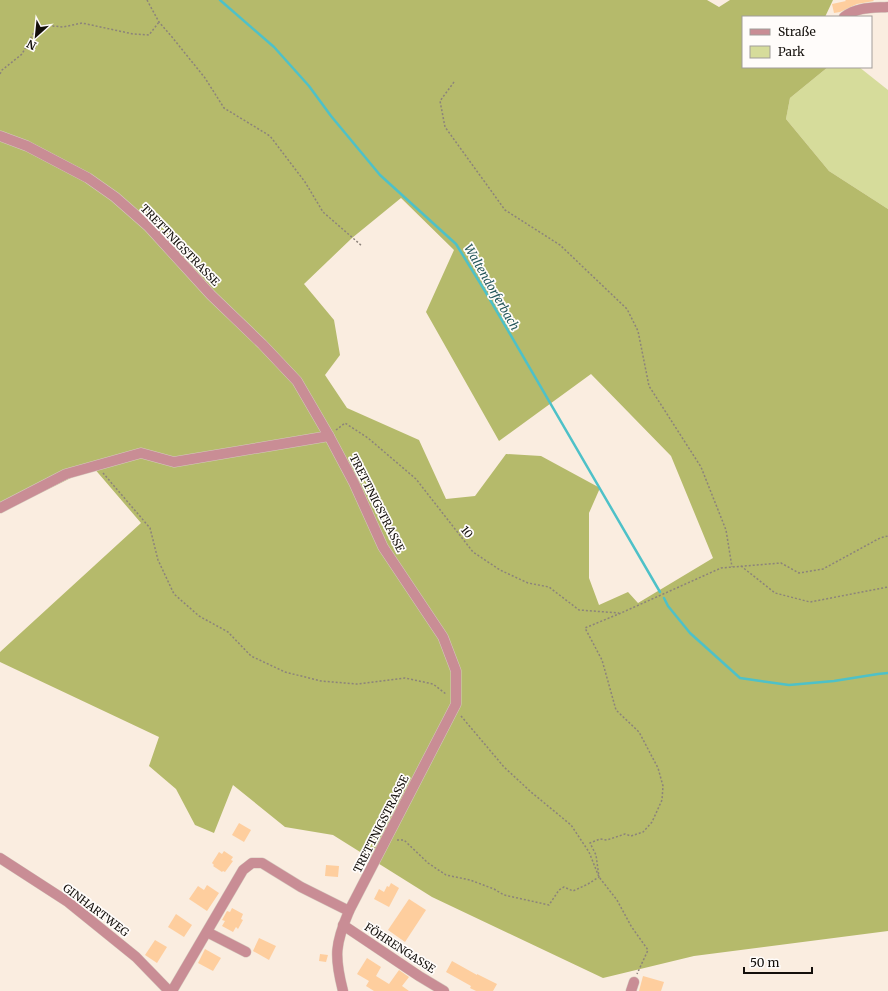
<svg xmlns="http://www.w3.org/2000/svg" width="888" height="991" viewBox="0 0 888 991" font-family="Merriweather,serif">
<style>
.green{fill:#d6dc9b}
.forest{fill:#b5ba6b;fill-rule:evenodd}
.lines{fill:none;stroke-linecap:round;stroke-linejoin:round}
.stream{stroke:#4ec1c8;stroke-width:2.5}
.building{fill:#fece9e}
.minor-casing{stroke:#d5c9be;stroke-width:11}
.path{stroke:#8c837b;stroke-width:1.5;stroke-dasharray:2 2;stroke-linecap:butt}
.minor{stroke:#c98d95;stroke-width:10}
.labels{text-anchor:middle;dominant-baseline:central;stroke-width:3.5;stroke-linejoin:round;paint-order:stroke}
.street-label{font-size:11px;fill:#130f0b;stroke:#fffcfa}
.water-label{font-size:12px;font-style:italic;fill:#26585b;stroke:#fffcfa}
</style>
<rect width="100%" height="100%" fill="#faede0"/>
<path class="green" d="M828,67h31l29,23v119l-59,-38 -43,-52 4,-21z"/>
<path class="forest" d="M0,0h707l12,7 11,-7h103l-8,17h-82v50h85l-38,31 -4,21 43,52 59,38v722l-194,25 -91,22 -171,-81 -99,-62 -48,-8 -52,-42 -19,48 -19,-8 -19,-36 -27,-23 10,-29 -159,-75v-10l141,-129 -48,-56 -93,46zM401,198l53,52 -28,62 73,129 92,-67 80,82 42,102 -75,45 -10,-11 -29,13 -10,-27v-65l11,-25 -59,-32 -35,-2 -31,42 -29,3 -27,-59 -72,-32 -22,-33 15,-20 -6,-35 -30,-36 48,-46z"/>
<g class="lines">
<g class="stream">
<path d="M220,0l54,47 35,39 22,30 49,59 76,69 29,47 175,301"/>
<path d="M664,598l4,8 22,27 50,45 49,7 45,-4 44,-7 10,-1"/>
</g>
</g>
<g class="building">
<path d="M845,0h28l1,1 -17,3 -17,8 -6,1 -2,-9 14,-3z"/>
<path d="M239,823l12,7 -7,12 -12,-7z"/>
<path d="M224,851l9,6 -2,3 2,1 -8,11 -2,-1 -1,1 -9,-6 1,-1 -2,-2 7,-11 3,2z"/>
<path d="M326,865l13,1 -1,11 -13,-1z"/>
<path d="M391,883l8,5 -10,19 -15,-8 5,-10 5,3 3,-6 2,1z"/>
<path d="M207,885l12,8 -12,18 -18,-12 9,-13 6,4z"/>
<path d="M409,899l17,11 -21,32 -17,-12z"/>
<path d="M232,908l11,6 -2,5 2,1 -5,9 -2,-2 -3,5 -11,-6 3,-5 -3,-1 5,-9 3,1z"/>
<path d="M176,914l16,11 -8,12 -16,-10z"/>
<path d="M259,938l17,8 -7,14 -16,-9z"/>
<path d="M155,940l12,7 -10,16 -12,-8z"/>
<path d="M205,949l16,9 -8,13 -15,-8z"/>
<path d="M320,954l8,1 -2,7 -7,-1z"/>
<path d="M367,958l14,9 -5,9 13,8 10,-14 10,7 -7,9 7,5h-35l-8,-5 3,-5 -12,-7z"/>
<path d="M452,961l25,14v-1l20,10 -4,7h-17l-6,-3 1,-2 -25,-14z"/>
<path d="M643,976l21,6 -3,9h-22z"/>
</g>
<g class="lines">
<defs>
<g id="minor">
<path d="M844,17c13,-10 28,-9 44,-10"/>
<path d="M0,136l27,10 61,32 27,19 33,29 63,69 51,49 35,37 32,55 25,47 29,64 60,90 13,34v33l-107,207c-14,33 -15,45 -6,80"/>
<path d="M0,508l66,-34 75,-21 33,9 155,-26"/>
<path d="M0,858l68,44 68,55 33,34"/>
<path d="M343,925l76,51 25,15"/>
<path d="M207,932l39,20"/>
<path d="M172,991l71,-121 9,-7h10l39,24 48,24"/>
<path d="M631,991l3,-9"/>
</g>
</defs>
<use href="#minor" class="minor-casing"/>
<g class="path">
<path d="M147,0l12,22 13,15 33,41 19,30 46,28 35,46 18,30 39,34"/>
<path d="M0,74l2,-4 20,-16 12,-22 9,-7 20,2 19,-4 51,11 16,1 10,-13"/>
<path d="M454,82l-14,19 5,26 60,83 55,35 67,64 11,22 11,55 52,81 25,63 6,37"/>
<path d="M336,430l9,-7 23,15 48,41 57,73 27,18 28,13 21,4 30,23 40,3"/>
<path d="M103,473l47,55 8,32 16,34 25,22 29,16 23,24 34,16 36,9 36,3 48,-6 28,6 13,10"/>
<path d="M741,566l34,27 35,9 78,-15"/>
<path d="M461,716l43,51 27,25 40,33 18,27 10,25 18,23 14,26 17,24 -11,24"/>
<path d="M397,840h7l24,23 18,12 24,5 24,9 10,6 45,10 10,-15 5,-3 9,4 15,-7 11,-7 -3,-22 -6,-12 10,-4 7,1 18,-6 6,2 12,-4 9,-10 10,-22 1,-14 -5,-18 -19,-36 -23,-22 -14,-50 -17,-32 36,-15 100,-45 60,-5 18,10 24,-4 57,-31 8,-2"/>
</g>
<use href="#minor" class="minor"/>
</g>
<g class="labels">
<g class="street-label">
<text transform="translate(180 245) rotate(46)">TRETTNIGSTRASSE</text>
<text transform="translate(377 503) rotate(63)">TRETTNIGSTRASSE</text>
<text transform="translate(467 532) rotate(51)">10</text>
<text transform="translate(381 824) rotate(-63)">TRETTNIGSTRASSE</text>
<text transform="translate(96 910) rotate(37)">GINHARTWEG</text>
<text transform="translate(400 948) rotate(33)">FÖHRENGASSE</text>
</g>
<g class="water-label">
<text transform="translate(492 287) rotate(60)">Waltendorferbach</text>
</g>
</g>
<rect x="742" y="16" width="130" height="52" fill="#fffcfa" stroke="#a19d9a"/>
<rect x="750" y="29" width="20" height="6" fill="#c98d95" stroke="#a19d9a"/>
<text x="778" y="36" font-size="12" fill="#130f0b">Straße</text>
<rect x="750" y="46" width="20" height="12" fill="#d6dc9b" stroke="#a19d9a"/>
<text x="778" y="56" font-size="12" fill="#130f0b">Park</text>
<g transform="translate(36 36) rotate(207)" stroke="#fffcfa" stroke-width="3" paint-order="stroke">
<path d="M0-3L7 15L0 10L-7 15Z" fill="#130f0b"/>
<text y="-6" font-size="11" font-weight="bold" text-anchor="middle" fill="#130f0b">N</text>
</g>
<path d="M744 967v6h68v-6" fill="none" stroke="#130f0b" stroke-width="2"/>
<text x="750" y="967" font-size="12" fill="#130f0b" stroke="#fffcfa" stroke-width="3" paint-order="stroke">50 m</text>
</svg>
